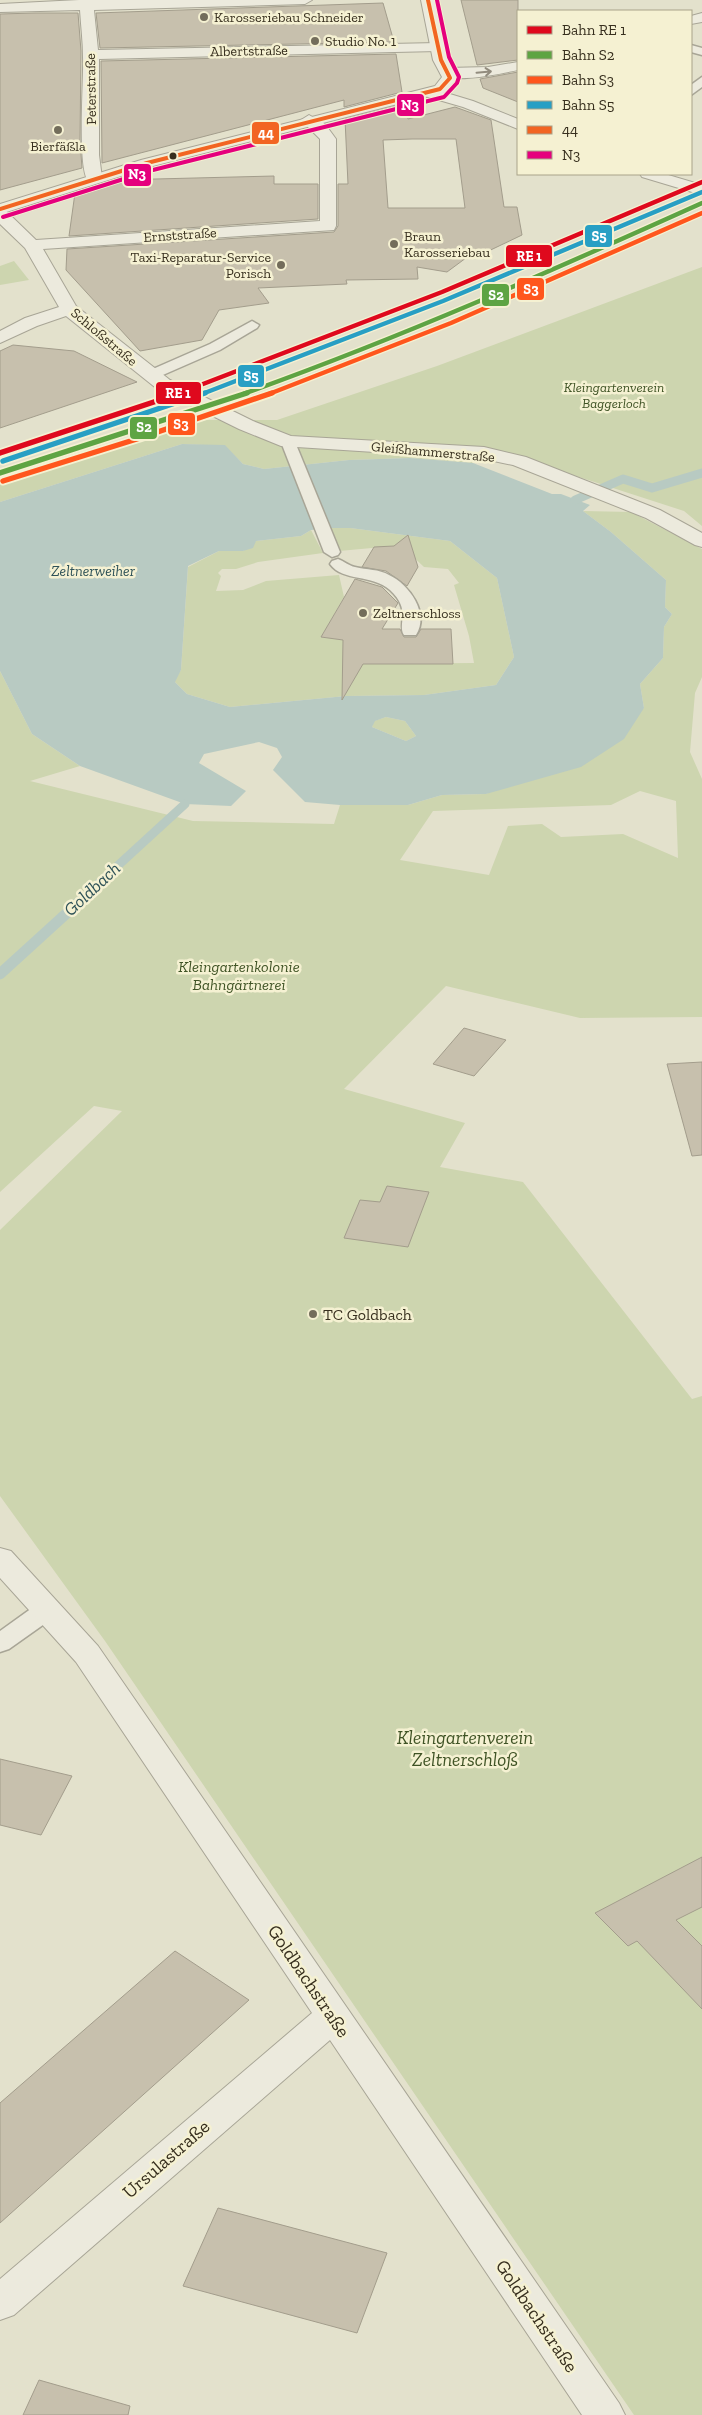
<svg xmlns="http://www.w3.org/2000/svg" width="702" height="2415" viewBox="0 0 702 2415" font-family="'Zilla Slab',serif">
<style>
.green{fill:#cdd5af;fill-rule:evenodd}
.water{fill:#b8cac2;fill-rule:evenodd}
.lines{fill:none;stroke-linecap:round;stroke-linejoin:round}
.stream-far1{stroke:#b8cac2;stroke-width:9}
.stream{stroke:#b8cac2;stroke-width:11}
.building{fill:#c7c0ad;stroke:#a39d8c;fill-rule:evenodd}
.service-casing{stroke:#a8a596;stroke-width:3}
.minor-casing{stroke:#a8a596;stroke-width:2}
.tertiary-casing{stroke:#a8a596;stroke-width:2}
.service{fill:#eceadd;fill-rule:evenodd}
.minor{fill:#eceadd;fill-rule:evenodd}
.tertiary{fill:#eceadd;fill-rule:evenodd}
.bus-1-casing{stroke:#f5f1d2;stroke-width:6}
.bus-2-casing{stroke:#f5f1d2;stroke-width:6}
.bus-1{stroke:#f26522;stroke-width:4}
.bus-2{stroke:#e5007d;stroke-width:4}
.rail-1-far1-casing{stroke:#f5f1d2;stroke-width:7}
.rail-1-casing{stroke:#f5f1d2;stroke-width:9}
.rail-2-far1-casing{stroke:#f5f1d2;stroke-width:7}
.rail-2-casing{stroke:#f5f1d2;stroke-width:9}
.rail-3-far1-casing{stroke:#f5f1d2;stroke-width:7}
.rail-3-casing{stroke:#f5f1d2;stroke-width:9}
.rail-4-far1-casing{stroke:#f5f1d2;stroke-width:7}
.rail-4-casing{stroke:#f5f1d2;stroke-width:9}
.rail-1-far1{stroke:#df091d;stroke-width:4.5}
.rail-1{stroke:#df091d;stroke-width:5.5}
.rail-2-far1{stroke:#5ea443;stroke-width:4.5}
.rail-2{stroke:#5ea443;stroke-width:5.5}
.rail-3-far1{stroke:#ff561d;stroke-width:4.5}
.rail-3{stroke:#ff561d;stroke-width:5.5}
.rail-4-far1{stroke:#289fc4;stroke-width:4.5}
.rail-4{stroke:#289fc4;stroke-width:5.5}
.oneway{stroke:#928c7e}
.poi-dot{fill:#736d5b;stroke:#f5f1d2;stroke-width:2}
.bus-dot{fill:#372f1e;stroke:#f5f1d2;stroke-width:2}
.labels{text-anchor:middle;dominant-baseline:central;stroke-width:5;stroke-linejoin:round;paint-order:stroke}
.far-poi-label{font-size:14px;fill:#372f1e;stroke:#f5f1d2;text-anchor:start}
.far-street-label{font-size:14px;fill:#372f1e;stroke:#f5f1d2}
.far-park-label{font-size:14px;font-style:italic;fill:#3f5325;stroke:#f5f1d2}
.far-water-label{font-size:15px;font-style:italic;fill:#2d5157;stroke:#f5f1d2}
.park-label{font-size:16px;font-style:italic;fill:#3f5325;stroke:#f5f1d2}
.poi-label{font-size:16px;fill:#372f1e;stroke:#f5f1d2;text-anchor:start}
.water-label{font-size:18px;font-style:italic;fill:#2d5157;stroke:#f5f1d2}
.near-park-label{font-size:19px;font-style:italic;fill:#3f5325;stroke:#f5f1d2}
.near-street-label{font-size:19px;fill:#372f1e;stroke:#f5f1d2}
.line-badge{stroke:#f5f1d2;stroke-width:2}
.badge-label{font-size:14px;text-anchor:middle;font-weight:bold;fill:#fff}
</style>
<rect width="100%" height="100%" fill="#e3e1cc"/>
<g class="green">
<path d="M14,261l15,19 -29,5v-19z"/>
<path d="M702,267v259l-18,-15 -139,-45 -84,-21 12,18 -63,-5 -61,2 -85,9 -21,-5 -18,-18 -43,-2 -182,58v-22l182,-60h95l160,-54z"/>
<path d="M583,511l48,1 71,37v128l-7,16 -5,59 12,27v238l-122,1 -134,-32 -102,103 121,34 -25,44 83,15 169,217 10,-3v1019h-68l-529,-774 -105,-145v-266l122,-119 -28,-5 -94,86v-521l32,63 48,32 -50,15 163,40 141,3 6,-19h68l34,-10 44,-1 158,-86 -4,-24 23,-26 1,-31 8,-13 -7,-7 1,-27 -55,-48zM640,791l36,10 2,57 -55,-24 -62,3 -19,-13 -34,2 -19,49 -89,-15 33,-49 178,-6z"/>
<path d="M329,528h21l100,13 47,37 17,79 -18,28 -72,10 -78,1 -116,11 -43,-13 -13,-13 7,-11 7,-103 31,-16h24l13,-10 45,-5 10,-6 12,23 -65,9 -22,7h-14l-4,4 3,3 -5,15 27,-1 23,-9 73,-6 5,22 -23,40 54,7 8,7h-40v13l131,-1 -5,-27 -15,-51 5,-2 -11,-14 -24,-2 -17,-16 -13,-5 -55,5z"/>
<path d="M386,717l19,4 11,15 -10,5 -34,-14 2,-6z"/>
</g>
<path class="water" d="M182,444l43,1 18,19 21,5 85,-9 61,-2 63,5 79,31h9l29,11 -7,6 28,21 55,48 -1,27 7,7 -8,13 -1,31 -23,26 4,24 -20,31 -43,28 -95,27 -44,1 -34,10h-68l-35,-3 -32,-32 9,-13 -5,-9 -18,-6 -55,12 -5,9 47,28 -15,15 -46,-2 -105,-38 -48,-32 -32,-63v-169zM329,528h21l100,13 47,37 17,79 -18,28 -72,10 -78,1 -116,11 -43,-13 -12,-12 6,-12 7,-104 31,-15h24l10,-3 3,-7 45,-5 10,-6zM386,717l19,4 11,15 -10,5 -34,-14 3,-6z"/>
<g class="lines">
<g class="stream-far1">
<path d="M575,500l48,-21 29,9 50,-15"/>
<path d="M77,903l108,-99"/>
</g>
<path class="stream" d="M0,974l79,-72"/>
</g>
<g class="building">
<path d="M461,0h57v60l-41,5z"/>
<path d="M383,3l11,39 -294,6 -4,-35z"/>
<path d="M35,13h43l3,38 -1,90 2,27 -82,22v-176z"/>
<path d="M396,54l6,38 -58,15v-7l-242,63 -1,-102z"/>
<path d="M518,72v30l-35,-14 -3,-9z"/>
<path d="M405,104l3,15 47,-12 36,13 13,87h13l5,28 -46,22 -6,-2 -23,17 -30,-5 1,12 -72,1 1,4 -89,4 11,15 -50,7 -17,30 -62,11 -74,-81 1,-21 267,-17 4,-6v-42h10l-3,-65zM412,139h44l9,69h-77l-5,-68z"/>
<path d="M274,176v8h44v35l-249,17 6,-43 41,-13z"/>
<path d="M13,345l61,6 63,31 -137,46v-77z"/>
<path d="M408,535l10,32 -11,19 -21,-15 -24,-4 12,-20 20,-1z"/>
<path d="M355,579l27,8 16,16 -16,26h18l4,8h12l5,-8h30l2,35h-90l-21,36 1,-60 -22,-3z"/>
<path d="M464,1028l42,12 -32,36 -41,-12z"/>
<path d="M702,1062v93l-10,1 -25,-92z"/>
<path d="M387,1186l42,6 -21,55 -64,-9 16,-38 20,2z"/>
<path d="M0,1759l72,17 -31,59 -41,-10z"/>
<path d="M702,1857v50l-26,13 26,26v63l-65,-68 -9,5 -33,-33z"/>
<path d="M175,1951l74,49 -249,223v-120z"/>
<path d="M218,2208l169,45 -30,80 -174,-47z"/>
<path d="M39,2380l91,26 -2,9h-105z"/>
</g>
<g class="lines">
<defs>
<g id="service">
<path d="M691,45l11,3v7l-11,-3z"/>
<path d="M702,77v10l-11,8v-10z"/>
<path d="M252,321l7,4 -2,3 -37,22 -64,28h-10l-2,-3 2,-3 64,-28z"/>
<path d="M288,438l7,4 45,110 -2,3 -6,2 -8,-5 -43,-110z"/>
<path d="M338,559c6,2 11,7 17,8 12,3 24,2 34,8 20,9 41,39 27,60h-12c-7,-11 8,-25 -14,-45 -18,-16 -47,-8 -60,-26l2,-3z"/>
<path d="M48,1601l9,2 3,6 -3,6 -48,34 -9,3v-21l39,-28z"/>
</g>
<g id="minor">
<path d="M79,0h233l-7,4 -211,6 4,40 340,-7 7,4 -7,4 -339,8v96l3,23 -2,3h-12c-11,-16 -4,-100 -5,-124 0,-15 -2,-31 -3,-47l-80,2v-8z"/>
<path d="M702,13v9l-11,2v-8z"/>
<path d="M518,62v8c-14,3 -69,15 -78,3l8,-5 40,-1z"/>
<path d="M430,88l43,13 45,18v10l-55,-22 -38,-11 -3,-3z"/>
<path d="M309,115l16,9 11,15v87l-2,4 -291,19 33,57 94,74 83,41 38,15 193,11 42,10 134,53 42,23v14l-7,-2 -49,-27 -133,-53 -29,-6 -203,-13 -42,-17 -83,-41 -90,-72 -29,10 -37,17v-12l25,-13 34,-11 -34,-59 -25,-24v-14l6,1 30,29 284,-19v-82l-19,-19z"/>
<path d="M640,174h25l37,11v10l-60,-18z"/>
<path d="M0,1548l11,3 87,95 521,757 6,12h-43l-252,-375 -316,275 -14,5v-41l312,-266 -236,-351 -76,-84z"/>
</g>
<path id="tertiary" d="M421,0h14l14,60 9,18 -13,14 -292,74 -153,48v-10l141,-44 294,-74 7,-9 -9,-17z"/>
</defs>
<use href="#service" class="service-casing"/>
<use href="#minor" class="minor-casing"/>
<use href="#tertiary" class="tertiary-casing"/>
<use href="#service" class="service"/>
<use href="#minor" class="minor"/>
<use href="#tertiary" class="tertiary"/>
<defs>
<path id="bus-1" d="M0,209l147,-46 293,-74 10,-11 -9,-18 -13,-60"/>
<path id="bus-2" d="M3,217l146,-46 295,-74 13,-14 2,-6 -10,-20 -12,-57"/>
</defs>
<use href="#bus-1" class="bus-1-casing"/>
<use href="#bus-2" class="bus-2-casing"/>
<use href="#bus-1" class="bus-1"/>
<use href="#bus-2" class="bus-2"/>
<defs>
<path id="rail-1-far1" d="M177,394l265,-102 260,-110"/>
<path id="rail-1" d="M0,453l181,-60"/>
<path id="rail-2-far1" d="M243,394c157,-56 308,-123 459,-191"/>
<path id="rail-2" d="M0,473l247,-80"/>
<path id="rail-3-far1" d="M269,394l182,-71 251,-110"/>
<path id="rail-3" d="M3,481l137,-43 132,-45"/>
<path id="rail-4-far1" d="M202,394l241,-93 259,-109"/>
<path id="rail-4" d="M3,461l202,-68"/>
</defs>
<use href="#rail-1-far1" class="rail-1-far1-casing"/>
<use href="#rail-1" class="rail-1-casing"/>
<use href="#rail-2-far1" class="rail-2-far1-casing"/>
<use href="#rail-2" class="rail-2-casing"/>
<use href="#rail-3-far1" class="rail-3-far1-casing"/>
<use href="#rail-3" class="rail-3-casing"/>
<use href="#rail-4-far1" class="rail-4-far1-casing"/>
<use href="#rail-4" class="rail-4-casing"/>
<use href="#rail-1-far1" class="rail-1-far1"/>
<use href="#rail-1" class="rail-1"/>
<use href="#rail-2-far1" class="rail-2-far1"/>
<use href="#rail-2" class="rail-2"/>
<use href="#rail-3-far1" class="rail-3-far1"/>
<use href="#rail-3" class="rail-3"/>
<use href="#rail-4-far1" class="rail-4-far1"/>
<use href="#rail-4" class="rail-4"/>
</g>
<defs><path id="oneway-shaft" d="M-6 0H5M1.5-3L5.5 0L1.5 3" fill="none" stroke-width="1.6" stroke-linecap="round" stroke-linejoin="round" transform="scale(1.25)"/></defs>
<use class="oneway" href="#oneway-shaft" transform="translate(484 72) rotate(-5)"/>
<g class="poi-dot">
<circle cx="204" cy="17" r="5"/>
<circle cx="315" cy="41" r="5"/>
<circle cx="58" cy="130" r="5"/>
<circle cx="394" cy="244" r="5"/>
<circle cx="281" cy="265" r="5"/>
<circle cx="363" cy="613" r="5"/>
<circle cx="313" cy="1314" r="5"/>
</g>
<circle class="bus-dot" cx="173" cy="156" r="4.5"/>
<g class="labels">
<g class="far-poi-label">
<text x="214" y="17">Karosseriebau Schneider</text>
<text x="325" y="41">Studio No. 1</text>
<text x="58" y="146" text-anchor="middle">Bierfäßla</text>
<text x="404" y="236">Braun<tspan x="404" dy="16">Karosseriebau</tspan></text>
<text x="271" y="257" text-anchor="end">Taxi-Reparatur-Service<tspan x="271" dy="16">Porisch</tspan></text>
<text x="373" y="613">Zeltnerschloss</text>
</g>
<g class="far-street-label">
<text transform="translate(249 51) rotate(-1)">Albertstraße</text>
<text transform="translate(91 89) rotate(-91)">Peterstraße</text>
<text transform="translate(180 235) rotate(-4)">Ernststraße</text>
<text transform="translate(104 337) rotate(40)">Schloßstraße</text>
<text transform="translate(433 452) rotate(5)">Gleißhammerstraße</text>
</g>
<g class="far-park-label">
<text x="614" y="387">Kleingartenverein<tspan x="614" dy="16">Baggerloch</tspan></text>
</g>
<g class="far-water-label">
<text x="93" y="571">Zeltnerweiher</text>
</g>
<g class="park-label">
<text x="239" y="966">Kleingartenkolonie<tspan x="239" dy="18">Bahngärtnerei</tspan></text>
</g>
<g class="poi-label">
<text x="323" y="1314">TC Goldbach</text>
</g>
<g class="water-label">
<text transform="translate(92 889) rotate(-43)">Goldbach</text>
</g>
<g class="near-park-label">
<text x="465" y="1737">Kleingartenverein<tspan x="465" dy="22">Zeltnerschloß</tspan></text>
</g>
<g class="near-street-label">
<text transform="translate(309 1981) rotate(56)">Goldbachstraße</text>
<text transform="translate(166 2159) rotate(-41)">Ursulastraße</text>
<text transform="translate(537 2316) rotate(56)">Goldbachstraße</text>
</g>
</g>
<g class="line-badge">
<rect x="396" y="93" width="29" height="24" rx="5" fill="#e5007d"/>
<rect x="251" y="121" width="29" height="24" rx="5" fill="#f26522"/>
<rect x="123" y="163" width="29" height="24" rx="5" fill="#e5007d"/>
<rect x="584" y="224" width="29" height="24" rx="5" fill="#289fc4"/>
<rect x="505" y="244" width="48" height="24" rx="5" fill="#df091d"/>
<rect x="516" y="277" width="29" height="24" rx="5" fill="#ff561d"/>
<rect x="481" y="283" width="29" height="24" rx="5" fill="#5ea443"/>
<rect x="237" y="364" width="28" height="24" rx="5" fill="#289fc4"/>
<rect x="155" y="381" width="47" height="24" rx="5" fill="#df091d"/>
<rect x="167" y="412" width="29" height="24" rx="5" fill="#ff561d"/>
<rect x="129" y="416" width="29" height="24" rx="5" fill="#5ea443"/>
</g>
<g class="badge-label">
<text x="410" y="110">N3</text>
<text x="266" y="138">44</text>
<text x="137" y="179">N3</text>
<text x="599" y="241">S5</text>
<text x="529" y="261">RE 1</text>
<text x="531" y="294">S3</text>
<text x="496" y="300">S2</text>
<text x="251" y="381">S5</text>
<text x="178" y="398">RE 1</text>
<text x="181" y="429">S3</text>
<text x="144" y="432">S2</text>
</g>
<rect x="517" y="10" width="175" height="165" fill="#f5f1d2" stroke="#a9a38a"/>
<rect x="527" y="26" width="25" height="8" fill="#df091d" stroke="#a9a38a"/>
<text x="562" y="35" font-size="15" fill="#372f1e">Bahn RE 1</text>
<rect x="527" y="51" width="25" height="8" fill="#5ea443" stroke="#a9a38a"/>
<text x="562" y="60" font-size="15" fill="#372f1e">Bahn S2</text>
<rect x="527" y="76" width="25" height="8" fill="#ff561d" stroke="#a9a38a"/>
<text x="562" y="85" font-size="15" fill="#372f1e">Bahn S3</text>
<rect x="527" y="101" width="25" height="8" fill="#289fc4" stroke="#a9a38a"/>
<text x="562" y="110" font-size="15" fill="#372f1e">Bahn S5</text>
<rect x="527" y="126" width="25" height="8" fill="#f26522" stroke="#a9a38a"/>
<text x="562" y="135" font-size="15" fill="#372f1e">44</text>
<rect x="527" y="151" width="25" height="8" fill="#e5007d" stroke="#a9a38a"/>
<text x="562" y="160" font-size="15" fill="#372f1e">N3</text>
</svg>
